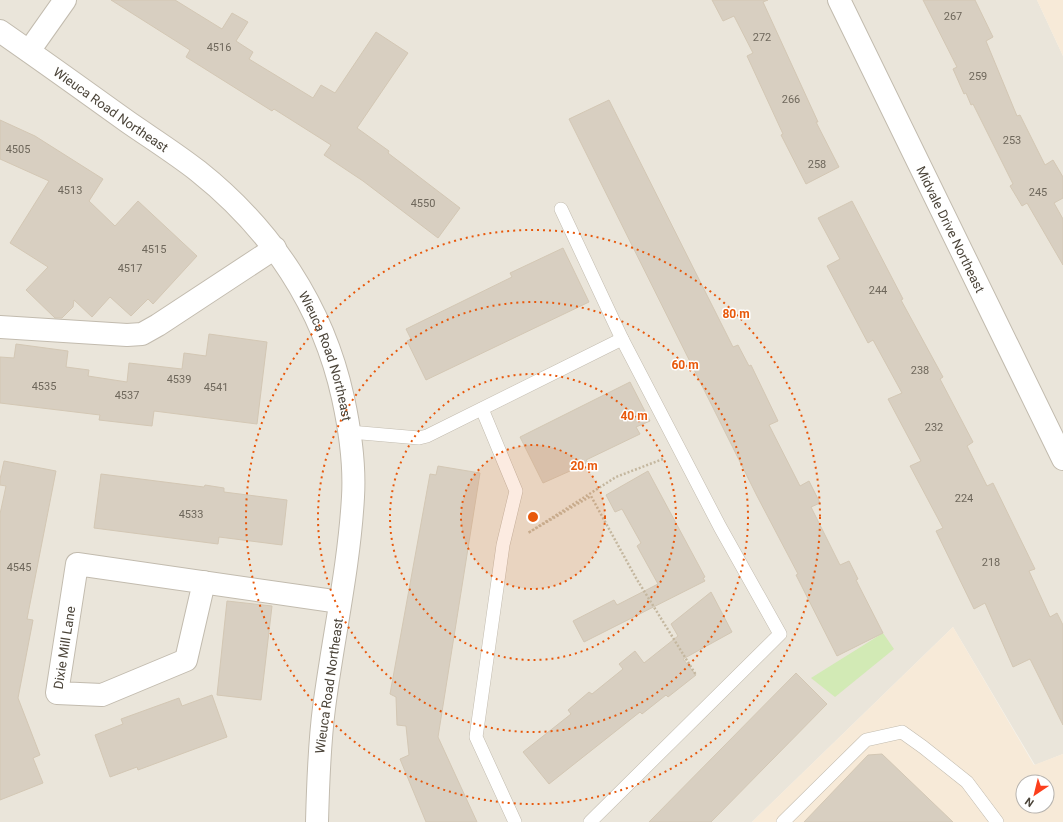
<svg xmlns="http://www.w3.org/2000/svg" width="1063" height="822" viewBox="0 0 1063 822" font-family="Roboto,sans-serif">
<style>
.residential{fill:#eae5da}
.commercial{fill:#f7ead8;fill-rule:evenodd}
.green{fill:#d2eab5}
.building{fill:#d8cfc1;stroke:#d3c7b4}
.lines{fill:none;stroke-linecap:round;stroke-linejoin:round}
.service-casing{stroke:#c2bbae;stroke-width:14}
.minor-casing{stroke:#c2bbae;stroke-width:24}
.path{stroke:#c4b79f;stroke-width:2.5;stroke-dasharray:2 2;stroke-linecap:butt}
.service{stroke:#fff;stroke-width:13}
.minor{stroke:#fff;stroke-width:22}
.ring{fill:none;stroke:#e8590c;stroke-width:2;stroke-dasharray:2 4}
.labels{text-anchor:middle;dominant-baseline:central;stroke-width:3;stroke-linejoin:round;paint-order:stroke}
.number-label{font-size:11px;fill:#6e675b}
.street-label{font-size:13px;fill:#4b4439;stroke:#fff}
.centre{fill:#e8590c;stroke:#fff;stroke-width:2}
.ring-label{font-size:12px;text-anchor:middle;font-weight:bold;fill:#e8590c;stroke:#fff;stroke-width:3;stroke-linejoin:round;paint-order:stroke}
</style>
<rect width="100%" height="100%" fill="#f6f3ec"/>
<path class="residential" d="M0,0h1037l26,56v698l-28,11 -82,-138 -201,195h-752z"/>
<g class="commercial">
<path d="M1037,0h26v56z"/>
<path d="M953,627l81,138 29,-11v68h-311zM1023,782h24v24h-24z"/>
</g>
<path class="green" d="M883,633l11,16 -59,48 -24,-19z"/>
<g class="building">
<path d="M111,0h64l47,29 10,-16 16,9 -12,19 17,11 -4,7 64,39 8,-13 14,8 41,-61 32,21 -51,75 32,23 -1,2 72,55 -22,30 -75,-57 -39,-26 7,-10 -57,-36 -2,2 -86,-54 4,-7z"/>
<path d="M712,0h56l-5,2 55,120h-2l23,45 -33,17 -25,-49 2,-1 -36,-78 6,-3 -19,-37 -11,5z"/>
<path d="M923,0h52l18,37 -7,4 31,75 3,-1 25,50 8,-5 10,17v21l-9,5 9,16v46l-36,-62 -5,3 -12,-20 3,-2 -40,-80 -2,1 -5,-12 -2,1 -11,-25 4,-2z"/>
<path d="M609,100l124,247 5,-2 11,21 2,-1 27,56 -9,4 31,61 9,-5 11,22 -9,4 29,58 9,-4 9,18 -2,1 27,53 -46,23 -41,-81 2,-1 -41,-78 -188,-377z"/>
<path d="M0,120l35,16 68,43 -14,22 26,25 23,-25 59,55 -44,48 -5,-5 -17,17 -21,-19 -18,20 -18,-17 -1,7 -11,11h-7l-29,-28 22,-23 -38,-24 39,-62 -49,-22z"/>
<path d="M852,201l51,98 -2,1 42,77 -3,2 33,63 -6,4 20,40 6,-3 42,86 -6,2 21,46 7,-4 6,12v100l-33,-66 -17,8 -28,-64 -11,6 -38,-78 7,-3 -33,-62 11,-5 -33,-62 14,-6 -29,-53 -5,3 -41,-77 13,-7 -22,-41z"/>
<path d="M563,248l26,54 -163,78 -19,-39 4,-2 -5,-10 106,-52 -2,-4z"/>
<path d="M209,334l58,8 -10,82 -103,-13 -2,15 -53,-6 1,-5 -100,-12v-46l14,1 2,-14 52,7 -2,16 23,3 -1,6 39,6 2,-19 53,6 2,-16 22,3z"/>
<path d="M630,382l20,39 -14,6 4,7 -54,26 2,2 -18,9 -27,12 -23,-46z"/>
<path d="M4,461l52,10 -29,148 6,1 -15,78 22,57 -7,3 10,25 -43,17v-286l6,-28 -6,-1v-6z"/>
<path d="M438,466l42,7 -42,264 39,85h-51l-26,-63 9,-4 -3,-29 -9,-1 -1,-28 -6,-3 40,-220 6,1z"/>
<path d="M648,471l57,106 -2,1 2,3 -121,61 -11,-21 41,-21 3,5 41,-21 -21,-38 4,-3 -19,-34 -7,3 -9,-17z"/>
<path d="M101,474l103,13 1,-2 19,3v4l63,8 -5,45 -63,-8 -1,7 -124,-16z"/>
<path d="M711,592l21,40 -49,27 13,16 -28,22 -2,-2 -24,19 -2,-2 -91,72 -26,-32 48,-38 -3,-4 21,-18 3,2 31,-25 -4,-5 16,-13 9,12 34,-27 -7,-12z"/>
<path d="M227,601l45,5 -11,94 -44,-5z"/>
<path d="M796,673l31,31 -116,118h-62z"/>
<path d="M212,695l15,42 -89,33 -1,-3 -27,10 -15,-42 28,-11 -2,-5 58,-21 3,8z"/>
<path d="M882,754l71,68h-149l64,-67z"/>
</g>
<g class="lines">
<defs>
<g id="service">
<path d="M561,209l61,130"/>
<path d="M482,409l34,82 -13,54 -27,192 39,85"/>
<path d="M350,432l69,6 8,-2 195,-97 98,188 60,107 -190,188"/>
<path d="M783,822l83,-82 36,-8 21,15 44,35 30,40"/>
</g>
<g id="minor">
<path id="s1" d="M839,0l224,459"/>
<path id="s2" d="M0,31c43,30 85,60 128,91 23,16 47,31 70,49 73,58 125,135 145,227 7,32 12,66 10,99 -4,71 -20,141 -29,211 -5,38 -6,76 -7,114"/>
<path d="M29,51l36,-51"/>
<path d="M0,327l127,8 15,-1 16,-9 117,-77"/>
<path id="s3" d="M204,582l-18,78 -84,35 -45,-2 20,-129 263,38"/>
</g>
</defs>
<use href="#service" class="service-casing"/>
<use href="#minor" class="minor-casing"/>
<path class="path" d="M663,459l-47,18 -88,56 63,-37 45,82 60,97"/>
<use href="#service" class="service"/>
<use href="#minor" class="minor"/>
</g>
<circle cx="533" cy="517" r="72" fill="#e8590c" fill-opacity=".12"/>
<g class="ring">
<circle cx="533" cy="517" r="72"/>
<circle cx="533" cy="517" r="143"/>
<circle cx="533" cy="517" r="215"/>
<circle cx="533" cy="517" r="287"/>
</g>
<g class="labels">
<g class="number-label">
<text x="953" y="16">267</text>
<text x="762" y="37">272</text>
<text x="219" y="47">4516</text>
<text x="978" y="76">259</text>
<text x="791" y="99">266</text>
<text x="1012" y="140">253</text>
<text x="18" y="149">4505</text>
<text x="817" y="164">258</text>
<text x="70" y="190">4513</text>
<text x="1038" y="192">245</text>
<text x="423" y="203">4550</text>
<text x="154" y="249">4515</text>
<text x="130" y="268">4517</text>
<text x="878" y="290">244</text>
<text x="920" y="370">238</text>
<text x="179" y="379">4539</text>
<text x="44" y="386">4535</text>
<text x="216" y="387">4541</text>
<text x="127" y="395">4537</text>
<text x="934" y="427">232</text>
<text x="964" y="498">224</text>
<text x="191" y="514">4533</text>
<text x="991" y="562">218</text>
<text x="19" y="567">4545</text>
</g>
<g class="street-label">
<text stroke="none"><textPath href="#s2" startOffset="136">Wieuca Road Northeast</textPath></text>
<text stroke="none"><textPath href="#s1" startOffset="255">Midvale Drive Northeast</textPath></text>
<text stroke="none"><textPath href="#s2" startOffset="472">Wieuca Road Northeast</textPath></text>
<text stroke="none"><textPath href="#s3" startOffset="262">Dixie Mill Lane</textPath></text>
<text transform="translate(329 686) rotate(-82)">Wieuca Road Northeast</text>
</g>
</g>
<circle cx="533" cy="517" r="6" class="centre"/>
<g class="ring-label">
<text x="736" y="318">80 m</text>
<text x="685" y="369">60 m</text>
<text x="634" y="420">40 m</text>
<text x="584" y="470">20 m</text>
</g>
<g transform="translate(1035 794) rotate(215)"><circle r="19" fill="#ffffff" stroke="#b7b4b0"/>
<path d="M0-3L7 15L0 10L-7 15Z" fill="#fc3f1d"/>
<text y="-6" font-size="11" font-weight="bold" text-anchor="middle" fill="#4b4439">N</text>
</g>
</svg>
